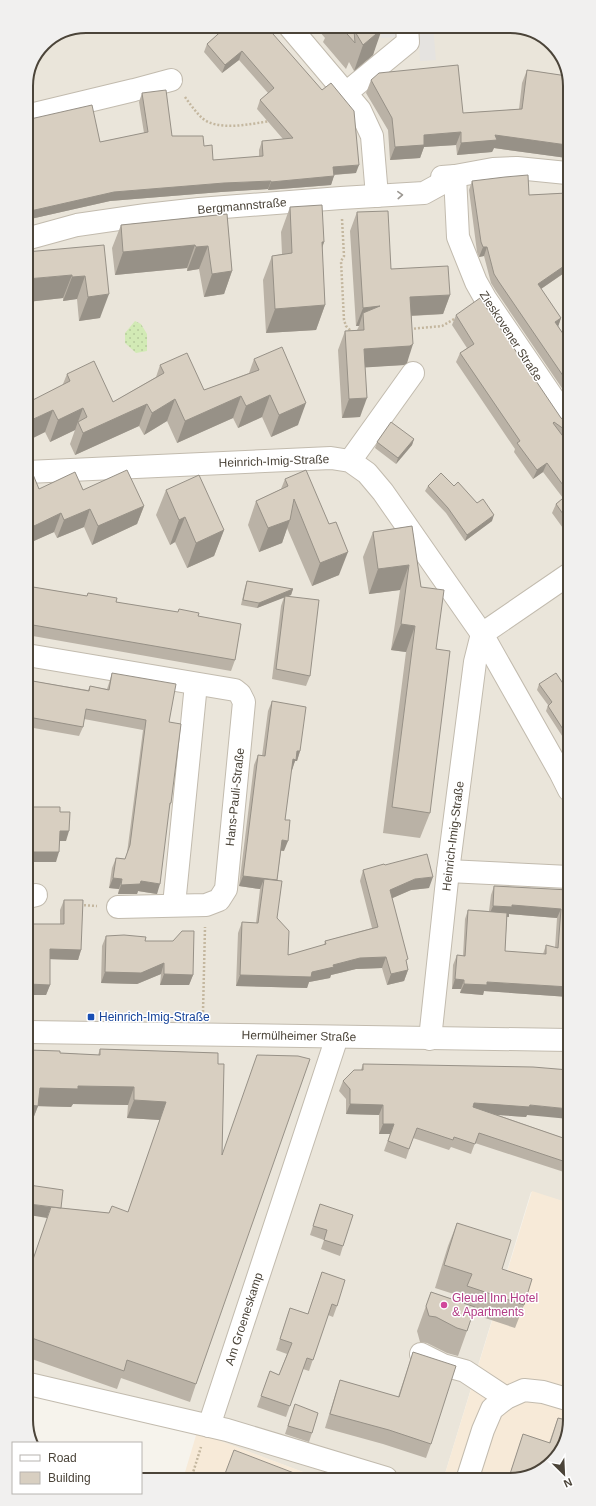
<svg xmlns="http://www.w3.org/2000/svg" width="596" height="1506" viewBox="0 0 596 1506" font-family="Helvetica,sans-serif">
<style>
.residential{fill:#eae5da}
.commercial{fill:#f7ead8}
.park{fill:url(#park-dots)}
.parking{fill:#e5e3e0}
.lines{fill:none;stroke-linecap:round;stroke-linejoin:round}
.minor-casing{stroke:#c2bbae;stroke-width:24}
.path{stroke:#c4b79f;stroke-width:2.5;stroke-dasharray:2 2;stroke-linecap:butt}
.minor{stroke:#fff;stroke-width:22}
.wall{fill:#bab2a6;fill-rule:evenodd}
.shaded-wall{fill:#979187}
.building{fill:#d8cfc1;stroke:#979187}
.oneway{stroke:#9c9892}
.transit-dot{fill:#1a4fb4;stroke:#fff;stroke-width:1.5}
.hotel-dot{fill:#d1479c;stroke:#fff;stroke-width:1.5}
.labels{text-anchor:middle;dominant-baseline:central;stroke-width:3;stroke-linejoin:round;paint-order:stroke}
.street-label{font-size:12px;fill:#4b4439;stroke:#fff}
.transit-label{font-size:12px;fill:#164399;stroke:#fff;text-anchor:start}
.hotel-label{font-size:12px;fill:#b23c85;stroke:#fff;text-anchor:start}
.rim{fill:none;stroke:#4b4439;stroke-width:2}
</style>
<defs>
<pattern id="park-dots" width="8" height="8" patternUnits="userSpaceOnUse"><rect width="8" height="8" fill="#d2eab5"/><path d="M2 2h.1M6 6h.1" fill="none" stroke="#b6ca9c" stroke-width="1.8" stroke-linecap="round"/></pattern>
</defs>
<rect width="100%" height="100%" fill="#f6f3ec"/>
<path class="residential" d="M86,26h428l33,13 20,28 2,1136 -38,-11 -87,285 -125,1 -123,-46 -167,-39 -3,-1311 18,-39z"/>
<g class="commercial">
<path d="M532,1191l37,12 1,217 -12,36 -29,21h-85z"/>
<path d="M197,1432l122,46 -136,1z"/>
</g>
<path class="park" d="M135,321l6,3 6,10v17l-11,2 -11,-10v-10z"/>
<g class="parking">
<path d="M380,26h18l1,11 -18,1z"/>
<path d="M418,26h15l3,34 -16,1z"/>
</g>
<g class="lines">
<defs>
<g id="minor">
<path d="M289,26l71,84 12,26 5,60"/>
<path d="M346,93l62,-51 -1,-16"/>
<path d="M26,116l108,-26 37,-10"/>
<path d="M442,177l13,-1 3,61 18,45 9,16 83,122"/>
<path d="M26,239l51,-14 69,-10 53,-6 142,-11 83,-5 31,-17 38,-7 24,-1 50,5"/>
<path d="M350,461l63,-88"/>
<path d="M27,472l304,-14 19,3 17,12 16,19 99,142 78,138 9,18"/>
<path d="M27,655l208,35 5,4 4,8 -18,187 -7,11 -13,5 -88,2"/>
<path d="M448,871l121,6"/>
<path d="M28,897l8,-2"/>
<path d="M174,905l22,-221"/>
<path d="M28,1032l541,8"/>
<path d="M430,1039l18,-168 27,-209 7,-28 86,-59"/>
<path d="M421,1354l22,11 22,6 41,27"/>
<path d="M29,1384l198,46 159,48"/>
<path d="M209,1426l128,-389"/>
<path d="M468,1477l15,-47 9,-21 14,-11 18,-8 19,2 27,8"/>
</g>
</defs>
<use href="#minor" class="minor-casing"/>
<g class="path">
<path d="M185,97c5,7 10,14 16,20 15,15 50,7 69,4"/>
<path d="M342,219l2,37 -3,5 3,59 2,6 6,6"/>
<path d="M410,329l32,-3 14,-8"/>
<path d="M80,905l17,1"/>
<path d="M203,1012l2,-85"/>
<path d="M191,1479l10,-32"/>
</g>
<use href="#minor" class="minor"/>
</g>
<g class="wall">
<path d="M223,26h43l90,147 -22,2 -3,10 -63,5v-1l-47,3 -111,9 -84,19v-100l74,22 44,-9 -5,-31 3,-9 30,43 32,10 9,14 46,-3v-7l3,-9 21,-2 -26,-30 3,-9 8,-7 -29,-33 -17,13 -18,-21 3,-8 18,-16z"/>
<path d="M315,26h65l-7,29 -19,16 -5,-9 -3,7 -23,-27 2,-4z"/>
<path d="M527,70l40,6v-1v83l-73,-10 -2,4 -35,3 -1,-10 -32,2 -4,11 -30,2 -2,-30 -22,-37 5,-13 92,33 56,-4 3,-26z"/>
<path d="M472,181l57,14 38,-2v78l-26,18 20,29 -3,8 10,15v56l-72,-106 -5,-8 -7,-27 -5,1 -2,-5 -8,-62z"/>
<path d="M290,207l34,35 -2,7 3,56 -9,25 -50,3 -3,-53 9,-24 10,-2 -1,-22z"/>
<path d="M357,212l34,57 59,26 -7,19 -31,2 -5,47 -3,2 -39,2 -5,50 -18,1 -4,-68 7,-19 12,-1 2,-4h-3l-6,-95z"/>
<path d="M227,214l5,57 -8,23 -20,3 -5,-28 -12,2v-3l-72,7 -3,-27 9,-23z"/>
<path d="M104,245l-4,73 -21,3 -2,-22 -14,2v-3l-36,4z"/>
<path d="M456,315l105,103 5,4h2v113l-16,-22 4,-9 7,-6 -20,-26 -10,7 -19,-27 1,-3 -59,-87 4,-9 7,-5 -15,-23z"/>
<path d="M254,359l44,66 -27,12 -9,-20 -24,11 -5,-10 -56,25 -10,-22 -23,14 -5,-9 -64,29 -5,-11 5,-14 -25,12 -5,-10 -18,9 36,-57 4,-10 46,28 43,-25 4,-12 44,25 45,-17z"/>
<path d="M414,439l-2,6 -16,19 -21,-16 2,-6z"/>
<path d="M27,474l12,15 44,1 61,16 -7,18 -45,21 -8,-18 -27,11 -3,-6 -27,12z"/>
<path d="M285,479l54,96 -27,11 -25,-58 -5,15 -23,9 -11,-27 8,-24 25,-12z"/>
<path d="M428,486h26l38,35 -27,20 -19,-28 -21,-22z"/>
<path d="M166,490l58,40 -10,26 -27,12 -12,-26 -5,3 -14,-30z"/>
<path d="M412,526l9,61 15,62 -6,164 -10,25 -37,-5 23,-181 -15,-2 9,-60 -31,4 -6,-37 10,-25z"/>
<path d="M247,581l46,8 -2,6 -4,1 23,80 -4,10 -34,-7 9,-73 3,-9 -27,11 -16,-3 4,-18z"/>
<path d="M27,586l60,10 1,-3 28,9 82,14 37,44 -4,11 -204,-36z"/>
<path d="M112,673l57,49 2,81 -2,5 -12,86 -19,-3 -1,3h-19l1,-5 -10,-1 3,-20 4,-10 9,1 2,-6 16,-123 -59,-11 -1,8 -4,9 -51,-9 -1,-47 61,10 2,-4 17,3 2,-6z"/>
<path d="M539,684l29,7v54l-22,-34 2,-6 -11,-15z"/>
<path d="M272,701l28,50 -3,10h-2l-3,9h-1l-6,50 -1,31h-3l-4,29v38l11,37 36,-10 1,-4 47,-13 -12,-47 3,-11 22,-5 44,23 -18,2 -19,8 16,72 -4,11 -17,4 -5,-17 -26,1 -25,6 -1,3 -21,4 -2,6 -71,-2 2,-53 4,-11 14,1 4,-34 -21,-3 15,-121 4,-10 4,1 6,-45z"/>
<path d="M494,886l75,4v107l-85,-6 -1,4 -23,-2 1,-4h-9l1,-24 4,-10 6,1 2,-37 3,-9 21,1 2,-16zM509,914l48,4 -2,30 -9,-3 -3,9 -38,-3 2,-34h2z"/>
<path d="M64,900l17,50 -3,10 -28,-1v26l-4,10h-18l32,-71v-14z"/>
<path d="M106,936l39,5 48,34 -4,10h-29l1,-11 -24,10 -36,-1 1,-37z"/>
<path d="M100,1049l118,4 -22,331 -6,18 -69,-24 -4,11 -88,-31v-87l32,-63 48,5 19,-1 32,-92 -33,-2 1,-13 -55,-1 -2,3 -33,-1 -7,18h-3l32,-71 38,2z"/>
<path d="M363,1064l164,51 -1,2 -28,-2 71,25v32l-2,-1v2l-92,-30 -4,11 -20,-7 -2,3 -36,-12 -7,21 -22,-8 6,-17h-11v-19l-33,-1v-15l-7,-8 4,-10 18,-11z"/>
<path d="M320,1204l23,42 -3,10 -19,-7 3,-9 -14,-5z"/>
<path d="M457,1223l45,46 22,36 -9,23 -42,-14 -15,42 -11,-3 -20,-10 -7,-1 -3,-11 14,-39 30,10 2,-5 -28,-9 13,-42z"/>
<path d="M322,1272l15,34 -4,11 -5,-2 -19,56 -6,-2 -17,48 -29,-10 13,-36 9,4 8,-21 -11,-4 14,-42 18,6z"/>
<path d="M413,1352l18,92 -5,14 -43,-14 -58,-16 10,-33 5,-15 58,17z"/>
<path d="M295,1404l17,29 -3,9 -24,-8z"/>
<path d="M558,1418l12,3 -41,56h-20l14,-43 26,9z"/>
</g>
<g class="shaded-wall">
<path d="M382,29l-9,26 -19,16 9,-26z"/>
<path d="M242,51l-3,9 -17,13 3,-8z"/>
<path d="M461,132l-5,13 -32,2 -4,11 -30,2 5,-13 29,-12z"/>
<path d="M495,135l72,10v13l-73,-10 -2,4 -35,3 4,-12z"/>
<path d="M359,165l-3,8 -26,2 3,-8z"/>
<path d="M334,176l-3,9 -63,5 3,-8z"/>
<path d="M271,181l-3,8 -47,3 -111,9 -84,19v-8l88,-20 110,-9z"/>
<path d="M322,242h2l-9,25z"/>
<path d="M195,245l-8,23 -72,7 8,-23z"/>
<path d="M208,246l-9,23 -12,2 9,-24z"/>
<path d="M483,247h4l-3,9 -5,1z"/>
<path d="M567,264v7l-32,22 3,-9z"/>
<path d="M232,271l-8,23 -20,3 8,-23z"/>
<path d="M72,275l-9,23 -36,4v-23z"/>
<path d="M85,276l-8,23 -14,2 9,-24z"/>
<path d="M109,294l-9,24 -21,3 9,-24z"/>
<path d="M450,295l-7,19 -39,2 6,-19z"/>
<path d="M325,305l-9,25 -50,3 9,-24z"/>
<path d="M380,306l-17,7 -4,13h-3l7,-18z"/>
<path d="M561,318l-3,9 -3,-5z"/>
<path d="M413,344l-6,19 -3,2 -47,3 7,-19z"/>
<path d="M270,395l-8,22 -24,11 8,-22z"/>
<path d="M241,396l-8,22 -56,25 8,-22z"/>
<path d="M367,398l-7,19 -18,1 7,-19z"/>
<path d="M175,399l-8,22 -23,14 8,-22z"/>
<path d="M306,403l-8,22 -27,12 8,-22z"/>
<path d="M147,404l-8,22 -64,29 8,-22z"/>
<path d="M83,408l-8,22 -25,12 8,-22z"/>
<path d="M53,410l-8,22 -18,9v-19z"/>
<path d="M414,439l-2,6 -16,19 2,-6z"/>
<path d="M547,463l-4,9 -10,7 4,-9z"/>
<path d="M144,506l-7,18 -45,21 6,-19z"/>
<path d="M90,509l-6,18 -27,11 7,-18z"/>
<path d="M61,513l-7,19 -27,12 7,-18z"/>
<path d="M494,515l-2,6 -27,20 2,-6z"/>
<path d="M185,517l-10,25 -5,3 9,-25z"/>
<path d="M290,520l-8,23 -23,9 9,-24z"/>
<path d="M224,530l-10,26 -27,12 9,-25z"/>
<path d="M348,552l-9,23 -27,11 8,-23z"/>
<path d="M409,565l-9,25 -31,4 9,-25z"/>
<path d="M293,589l-2,6 -34,13 2,-5z"/>
<path d="M401,624l14,2 -9,26 -15,-2z"/>
<path d="M297,751h3l-3,10h-2l-3,9h-3l4,-11z"/>
<path d="M60,831h9l-3,10h-10z"/>
<path d="M282,840l6,1 -4,10 -5,-1z"/>
<path d="M28,852h31l-3,10h-28z"/>
<path d="M243,876l34,4 -13,-1 -4,10 -21,-3z"/>
<path d="M433,877l-4,11 -18,2 -25,11 4,-11 25,-11z"/>
<path d="M113,878l9,1 -3,10 -10,-1z"/>
<path d="M141,881l19,3 -3,10 -19,-3 -1,3h-19l3,-9z"/>
<path d="M512,905l49,4 -4,9 -48,-4v3l-20,-2 4,-9z"/>
<path d="M50,949l31,1 -3,10 -32,-1z"/>
<path d="M386,957l-4,11 -26,1 -25,6 -1,3 -21,4 -2,6 -71,-2 4,-11 72,-3 21,-7 27,-7z"/>
<path d="M164,963l-3,11 -24,10 -36,-1 4,-11z"/>
<path d="M408,970l-4,11 -17,4 4,-11z"/>
<path d="M164,974l29,1 -4,10h-29z"/>
<path d="M455,979l9,1 -3,9h-9z"/>
<path d="M487,982l82,5v10l-85,-6 -1,4 -23,-2 4,-9z"/>
<path d="M28,984l22,1 -4,10h-18z"/>
<path d="M78,1086l56,1 -6,18 -55,-1 -2,3 -38,-1 7,-18z"/>
<path d="M134,1100l32,2 -6,18 -33,-2z"/>
<path d="M474,1103l56,2 39,4v10l-42,-4 -1,2 -56,-4z"/>
<path d="M350,1104l33,1 -4,10 -33,-1z"/>
<path d="M28,1105l10,1 -7,18h-3z"/>
<path d="M383,1124h11l-4,10h-11z"/>
<path d="M29,1204l22,3 -4,11 -18,-3z"/>
</g>
<g class="building">
<path d="M227,26h39l56,64 9,-7 23,28 5,54 -26,2 1,9 -63,6v-1l-47,2 -110,9 -88,20v-92l66,-15 8,37 48,-10 -6,-39 24,-3 6,46h31l1,10 8,-1 1,15 50,-4 -1,-15 31,-3 -33,-38 14,-12 -32,-37 -17,14 -18,-21z"/>
<path d="M340,26h40l2,3 -19,16 -9,-15 1,13z"/>
<path d="M458,65l5,48 59,-4 5,-39 40,6v69l-72,-10 2,5 -36,3v-11l-37,3v10l-29,2 -3,-29 -21,-38 8,-7z"/>
<path d="M528,175l1,20 38,-2v71l-29,20 23,34 -6,4 13,19v42l-69,-101 -5,-8 -7,-27h-4l-2,-5 -9,-61 33,-4z"/>
<path d="M322,205l2,37h-2l3,63 -50,4 -3,-53 20,-3 -2,-46z"/>
<path d="M388,211l3,58 57,-3 2,29 -40,2 3,47 -3,2 -46,3 3,49 -18,1 -4,-68 19,-1 -1,-17 17,-7 -17,2 -6,-96z"/>
<path d="M227,214l5,57 -20,3 -4,-28 -12,1 -1,-2 -72,7 -2,-27z"/>
<path d="M104,245l5,49 -21,3 -3,-21 -13,1v-2l-45,4 -1,-27z"/>
<path d="M480,298l81,120 5,4h2v10l-14,-10 -1,1 15,20v49l-21,-29 -10,7 -20,-27 3,-2 -60,-88 14,-9 -18,-29z"/>
<path d="M282,347l24,56 -27,12 -9,-20 -24,11 -5,-10 -56,25 -10,-22 -23,14 -5,-9 -64,29 -5,-11 9,-5 -4,-9 -25,12 -5,-10 -26,12v-19l43,-22 -3,-7 27,-13 19,41 51,-29 -4,-8 27,-12 17,37 55,-20 -5,-11z"/>
<path d="M391,422l23,17 -16,19 -21,-16z"/>
<path d="M127,470l17,36 -46,20 -8,-17 -26,11 -3,-7 -27,13 -7,-15v-37l5,-2 7,17 36,-17 8,18z"/>
<path d="M306,470l23,54 7,-2 12,30 -28,11 -26,-64 -4,21 -22,8 -12,-27 32,-15 -3,-7z"/>
<path d="M441,473l13,13 4,-4 19,21 6,-4 11,16 -27,20 -19,-27 -20,-22z"/>
<path d="M199,475l25,55 -28,13 -11,-26 -6,3 -13,-30z"/>
<path d="M568,494v27l-12,-17z"/>
<path d="M412,526l9,61 23,3 -8,59 14,2 -20,162 -38,-6 23,-181 -14,-2 8,-59 -31,4 -5,-37z"/>
<path d="M247,581l46,8 -34,14 -16,-3z"/>
<path d="M27,586l60,10 1,-3 29,5 -1,4 62,10 1,-3 20,4 -1,3 43,8 -6,36 -208,-36z"/>
<path d="M285,596l34,4 -9,76 -34,-7z"/>
<path d="M112,673l64,11 -7,38 12,2 -10,79h-1l-10,81 -19,-3 -1,3 -19,1 1,-6 -9,-1 3,-20 9,1 5,-14 16,-125 -60,-11 -3,18 -55,-10 -1,-37 62,11 1,-5 19,4z"/>
<path d="M556,673l12,18v46l-20,-31 4,-4 -13,-18z"/>
<path d="M272,701l34,6 -6,44h-3l-1,9 -3,-1 -8,61h5l-2,21 -6,-1 -5,40 -34,-4 15,-121 7,1z"/>
<path d="M28,807h32v5h10l-1,19h-9l-1,21h-31z"/>
<path d="M427,854l6,23 -18,2 -25,11 18,69 -2,1 2,10 -17,4 -5,-17 -26,1 -27,7 1,2 -22,5 -1,5 -71,-2 2,-53 16,1 6,-44 18,2 -5,37 12,13 -1,24 38,-11 -1,-3 53,-14 -15,-57 21,-6 1,1z"/>
<path d="M494,886l75,4v97l-82,-5v3l-23,-1v-4l-9,-1 2,-24 8,1 3,-46 39,3 -2,38 41,3v-9l12,3 3,-39 -49,-4v2l-19,-1z"/>
<path d="M64,900h19l-2,50 -31,-1v36l-22,-1v-60h36z"/>
<path d="M182,931h12l-1,44 -29,-1v-11l-23,10 -36,-1 1,-36 18,-1 22,2 -1,4h28z"/>
<path d="M100,1049l118,4v11h6l-2,91 35,-100 41,1 12,3 -114,325 -69,-24 -3,11 -95,-34v-66l22,-64 58,6 3,-7 16,6 38,-110 -32,-2v-13l-56,-1v3l-38,-1 -2,18 -10,-1v-55l32,1v2l40,2z"/>
<path d="M363,1064l170,3 36,3v39l-39,-4 -1,2 -55,-4 -1,4 96,33v23l-90,-30 -4,11 -21,-7 -1,3 -36,-12 -8,21 -21,-8 6,-17h-11v-19l-33,-1v-15l-7,-8 11,-11h9z"/>
<path d="M29,1185l34,5 -2,18 -32,-4z"/>
<path d="M320,1204l33,11 -10,31 -19,-6 3,-10 -14,-4z"/>
<path d="M457,1223l54,17 -9,29 30,10 -8,26 -57,-19 5,-12 -28,-9z"/>
<path d="M322,1272l23,8 -8,26 -5,-2 -19,56 -6,-2 -17,48 -29,-10 9,-25 9,4 13,-32 -12,-4 10,-31 18,6z"/>
<path d="M431,1292l44,15 -8,24 -10,-3 -21,-11 -7,-1 -3,-10z"/>
<path d="M413,1352l43,14 -25,78 -42,-14 -59,-16 10,-34 59,17z"/>
<path d="M295,1404l23,9 -6,20 -24,-7z"/>
<path d="M558,1418l12,3 -12,35 -29,21h-20l14,-43 27,9z"/>
<path d="M234,1450l73,28 -84,1z"/>
</g>
<defs><path id="oneway-chevron" d="M-2-3.5L2.5 0L-2 3.5" fill="none" stroke-width="1.6" stroke-linecap="round" stroke-linejoin="round"/></defs>
<use class="oneway" href="#oneway-chevron" transform="translate(400 195) rotate(-3)"/>
<rect class="transit-dot" x="87" y="1013" width="8" height="8" rx="2"/>
<circle class="hotel-dot" cx="444" cy="1305" r="4"/>
<g class="labels">
<g class="street-label">
<text transform="translate(242 206) rotate(-5)">Bergmannstraße</text>
<text transform="translate(511 336) rotate(57)">Zieskovener Straße</text>
<text transform="translate(274 461) rotate(-2)">Heinrich-Imig-Straße</text>
<text transform="translate(235 797) rotate(-84)">Hans-Pauli-Straße</text>
<text transform="translate(453 836) rotate(-83)">Heinrich-Imig-Straße</text>
<text transform="translate(299 1036) rotate(1)">Hermülheimer Straße</text>
<text transform="translate(244 1319) rotate(-72)">Am Groeneskamp</text>
</g>
<g class="transit-label">
<text x="99" y="1017">Heinrich-Imig-Straße</text>
</g>
<g class="hotel-label">
<text x="452" y="1298">Gleuel Inn Hotel<tspan x="452" dy="14">&amp; Apartments</tspan></text>
</g>
</g>
<path d="M0 0H596V1506H0ZM86 33H510A53 53 0 0 1 563 86V1420A53 53 0 0 1 510 1473H86A53 53 0 0 1 33 1420V86A53 53 0 0 1 86 33Z" fill="#f1f0ef" fill-rule="evenodd"/>
<path class="rim" d="M86 33H510A53 53 0 0 1 563 86V1420A53 53 0 0 1 510 1473H86A53 53 0 0 1 33 1420V86A53 53 0 0 1 86 33Z"/>
<rect x="12" y="1442" width="130" height="52" fill="#ffffff" stroke="#b7b4b0"/>
<rect x="20" y="1455" width="20" height="6" fill="#ffffff" stroke="#b7b4b0"/>
<text x="48" y="1462" font-size="12" fill="#4b4439">Road</text>
<rect x="20" y="1472" width="20" height="12" fill="#d8cfc1" stroke="#b7b4b0"/>
<text x="48" y="1482" font-size="12" fill="#4b4439">Building</text>
<g transform="translate(564 1474) rotate(156)" stroke="#ffffff" stroke-width="3" paint-order="stroke">
<path d="M0-3L7 15L0 10L-7 15Z" fill="#4b4439"/>
<text y="-6" font-size="11" font-weight="bold" text-anchor="middle" fill="#4b4439">N</text>
</g>
</svg>
